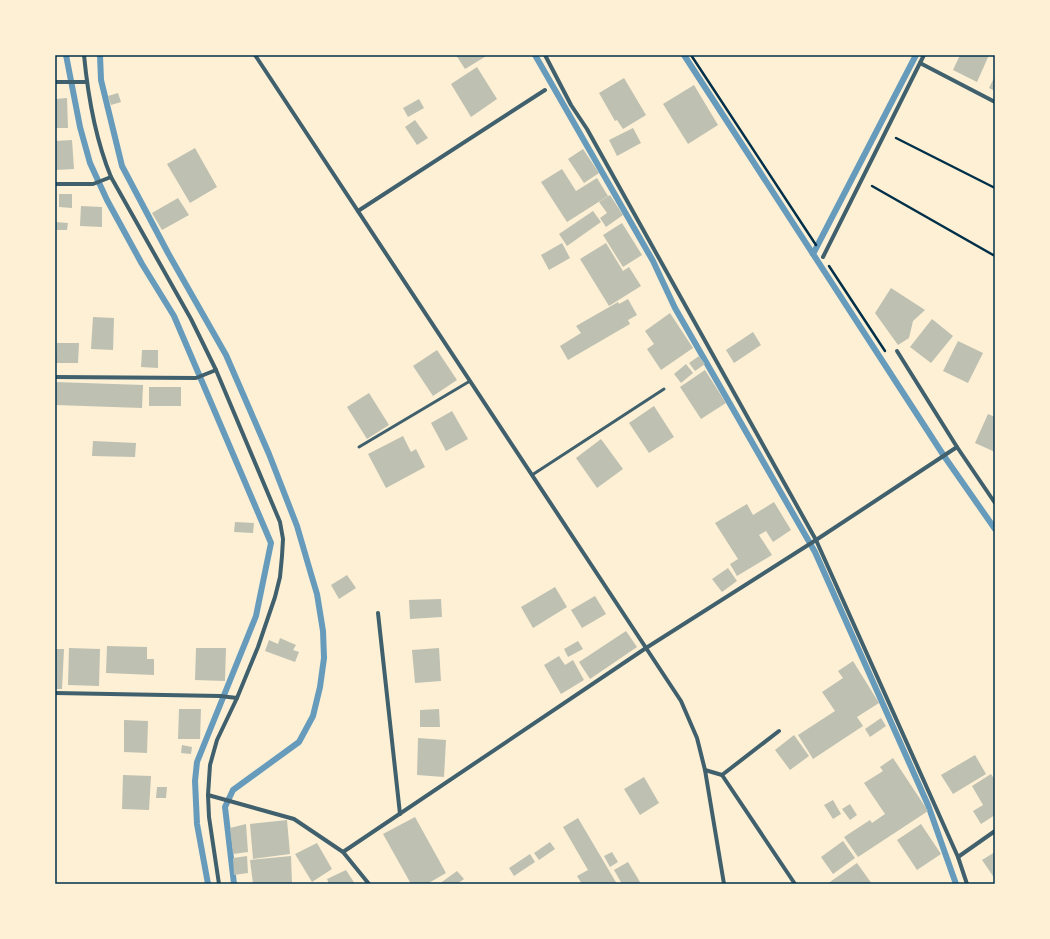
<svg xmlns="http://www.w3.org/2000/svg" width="1050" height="939" viewBox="0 0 1050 939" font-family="Signika,sans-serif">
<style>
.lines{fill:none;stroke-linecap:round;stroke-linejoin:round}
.stream{stroke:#669bbc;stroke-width:6}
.building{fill:#bec0b2}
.path{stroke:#003049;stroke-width:2.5}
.service{stroke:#3f606c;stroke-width:3}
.minor{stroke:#3f606c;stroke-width:4}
.neatline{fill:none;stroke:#003049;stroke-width:1.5}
</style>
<rect width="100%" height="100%" fill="#fdf0d5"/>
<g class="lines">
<g class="stream">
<path d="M66,55l14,72 10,36 17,37 35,64 32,52 97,227 -15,73 -59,146 -2,19 2,43 11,60"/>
<path d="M100,55l1,25 21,86 46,87 58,102 43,99 28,72 14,48 6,20 6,37 1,27 -4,29 -7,29 -14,26 -66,48 -8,17 9,77"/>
<path d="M535,55l118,206 22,47 140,244 113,253 28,79"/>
<path d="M684,55l260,401 51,73"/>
<path d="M813,254l103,-199"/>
</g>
</g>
<g class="building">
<path d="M456,55h32l-23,14z"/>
<path d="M960,55h29l-12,27 -24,-12z"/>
<path d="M477,67l20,32 -26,18 -20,-33z"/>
<path d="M995,76v15l-6,-3z"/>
<path d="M624,78l22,37 -23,14 -6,-9 -2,1 -16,-28z"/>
<path d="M694,85l24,40 -30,19 -25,-40z"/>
<path d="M118,93l3,9 -10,3 -3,-9z"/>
<path d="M67,98l1,30h-13v-29z"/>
<path d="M419,99l5,9 -16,9 -5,-9z"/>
<path d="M415,120l13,18 -11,7 -12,-18z"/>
<path d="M633,128l8,15 -24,13 -8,-16z"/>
<path d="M72,140l2,29 -19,1v-29z"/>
<path d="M195,148l22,39 -27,16 -23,-39z"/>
<path d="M583,149l16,24 -15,10 -16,-24z"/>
<path d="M562,169l14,22 21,-13 11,18 -41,26 -26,-40z"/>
<path d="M59,194h13v14l-13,-1z"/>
<path d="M610,195l13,20 -17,12 -6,-9 7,-5 -8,-11z"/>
<path d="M178,198l11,17 -27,15 -10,-17z"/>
<path d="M81,206l21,1v20l-22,-1z"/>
<path d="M593,211l8,11 -34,24 -8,-12z"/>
<path d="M55,222l13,1 -1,7h-12z"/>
<path d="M622,223l20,32 -19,12 -20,-32z"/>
<path d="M562,243l8,15 -21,12 -8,-15z"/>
<path d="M606,243l17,28 6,-4 12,19 -32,20 -29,-47z"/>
<path d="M891,288l34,22 -12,11 -4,17 -11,7 -23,-32z"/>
<path d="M628,299l9,16 -9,5 2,4 -62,36 -8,-14 21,-13 -5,-7 42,-24 1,2z"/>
<path d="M670,313l23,35 -32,22 -14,-21 7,-5 -9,-13z"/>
<path d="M93,317l21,1 -1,32 -22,-1z"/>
<path d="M932,319l21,17 -22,27 -21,-16z"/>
<path d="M753,332l8,13 -27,18 -8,-13z"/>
<path d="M958,341l25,12 -15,30 -25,-12z"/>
<path d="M57,343h22l-1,20h-22z"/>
<path d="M142,350h16v18l-17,-1z"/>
<path d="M437,350l20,30 -24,16 -20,-30z"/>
<path d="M699,356l6,8 -10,7 -6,-8z"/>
<path d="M686,364l7,9 -12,10 -7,-9z"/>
<path d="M705,370l21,33 -25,16 -21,-32z"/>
<path d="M55,382l88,3 -1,23 -87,-3z"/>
<rect x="149" y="387" width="32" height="19"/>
<path d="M369,393l20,32 -22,14 -20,-32z"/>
<path d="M654,406l20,31 -25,16 -20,-30z"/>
<path d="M452,411l16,28 -22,12 -15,-28z"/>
<path d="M988,414l7,3v35l-20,-9z"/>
<path d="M403,436l8,16 5,-3 9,18 -39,21 -18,-34z"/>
<path d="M601,439l22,30 -26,19 -21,-30z"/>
<path d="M93,441l43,2 -1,14 -43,-1z"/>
<path d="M774,502l17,28 -18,12 -7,-11 -7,4 13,20 -35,21 -7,-12 8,-5 -23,-36 32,-19 6,11z"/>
<path d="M235,522l19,1 -1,10 -19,-1z"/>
<path d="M728,568l9,13 -15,11 -10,-13z"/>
<path d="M347,575l9,13 -17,11 -8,-14z"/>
<path d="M555,587l12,20 -34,21 -12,-21z"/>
<path d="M595,596l11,18 -24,14 -11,-18z"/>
<path d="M441,599l1,18 -32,2 -1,-19z"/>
<path d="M626,631l11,16 -47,32 -11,-17z"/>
<path d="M280,638l16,7 -3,5 6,2 -4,10 -30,-11 4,-11 9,4z"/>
<path d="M578,641l5,8 -15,8 -4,-8z"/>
<path d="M107,646l40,1v12h7v16l-48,-2z"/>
<path d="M69,648l31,1 -1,37 -31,-1z"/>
<path d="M196,648h30l-1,33 -30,-1z"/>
<path d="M439,648l2,33 -26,2 -3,-33z"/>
<path d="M55,649h9l-2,40h-7z"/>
<path d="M559,656l6,9 8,-5 11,20 -23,14 -17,-29z"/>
<path d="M853,661l26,42 -22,14 6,9 -50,33 -15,-24 37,-24 -13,-19 21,-14 -5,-7z"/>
<path d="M179,709h22l-1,30h-22z"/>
<path d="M439,709l1,18h-20v-17z"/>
<path d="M881,718l5,8 -16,11 -5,-8z"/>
<path d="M124,720l24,1 -1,32 -23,-1z"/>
<path d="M794,735l15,21 -19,14 -15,-20z"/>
<path d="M418,738l28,2 -2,37 -27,-2z"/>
<path d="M182,745l10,2 -1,7 -10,-1z"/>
<path d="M975,755l11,19 -33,20 -12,-19z"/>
<path d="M893,758l35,53 -70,46 -14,-20 26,-17 2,3 13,-9 -21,-31 19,-12 -3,-4z"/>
<path d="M991,774l4,6v35l-14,9 -8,-13 10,-6 -11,-19z"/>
<path d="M123,775l28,1 -2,34 -27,-1z"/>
<path d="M644,777l15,26 -19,12 -16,-26z"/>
<path d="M157,787h10l-1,11h-10z"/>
<path d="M833,800l8,14 -8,5 -9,-14z"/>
<path d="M850,804l7,11 -7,5 -8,-11z"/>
<path d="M415,817l31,56 -19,11h-16l-28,-50z"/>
<path d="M578,818l39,66h-35l-5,-8 11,-6 -25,-43z"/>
<path d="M287,820l3,34 -37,5 -3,-35z"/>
<path d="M246,824l2,28 -15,2 -3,-26z"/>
<path d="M921,824l20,30 -24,16 -20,-30z"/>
<path d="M843,841l12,17 -22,16 -12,-17z"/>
<path d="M550,842l5,7 -16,11 -5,-7z"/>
<path d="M317,843l15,26 -20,13 -17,-28z"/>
<path d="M612,852l6,10 -8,5 -6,-11z"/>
<path d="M995,852v27l-13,-19z"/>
<path d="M530,854l5,8 -21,14 -5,-8z"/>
<path d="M247,856l1,17 -14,2 -1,-17z"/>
<path d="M291,856l1,28h-39l-3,-24z"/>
<path d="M628,862l12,20 -2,2h-16l-8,-14z"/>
<path d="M857,863l15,21h-45z"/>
<path d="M346,870l9,14h-26l-2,-5z"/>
<path d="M457,871l7,8 -7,5h-18z"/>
</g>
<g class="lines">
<g class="path">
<path d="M691,55l125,190"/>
<path d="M896,138l99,50"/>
<path d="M872,186l123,70"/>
<path d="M829,266l56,85"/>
</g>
<g class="service">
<path d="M359,447l111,-66"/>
<path d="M532,475l132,-86"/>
</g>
<g class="minor">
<path d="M84,55c4,42 11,83 27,122l80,142 25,51 64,152 3,17 -1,17 -2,21 -5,20 -17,50 -21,51 -20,42 -7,25 -2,30 1,22 10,67"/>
<path d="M255,55l426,646 16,37 8,32 19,114"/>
<path d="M545,55l26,50 16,24 229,411 142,317 9,27"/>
<path d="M920,63l75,39"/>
<path d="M55,82h31"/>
<path d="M55,184h38l18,-7"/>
<path d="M358,211l187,-121"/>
<path d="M823,257l101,-202"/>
<path d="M897,351l60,96 38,56"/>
<path d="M55,377l141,1 20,-8"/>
<path d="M378,613l22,201"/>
<path d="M55,693l165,3 17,2"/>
<path d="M705,770l17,5 73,109"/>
<path d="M722,775l57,-44"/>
<path d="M208,795l86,24 49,33 26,32"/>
<path d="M343,852l303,-204 170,-108 141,-93"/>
<path d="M958,857l37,-26"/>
</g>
</g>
<rect width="1050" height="939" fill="none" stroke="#fdf0d5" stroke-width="112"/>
<rect x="56" y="56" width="938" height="827" class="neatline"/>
</svg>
